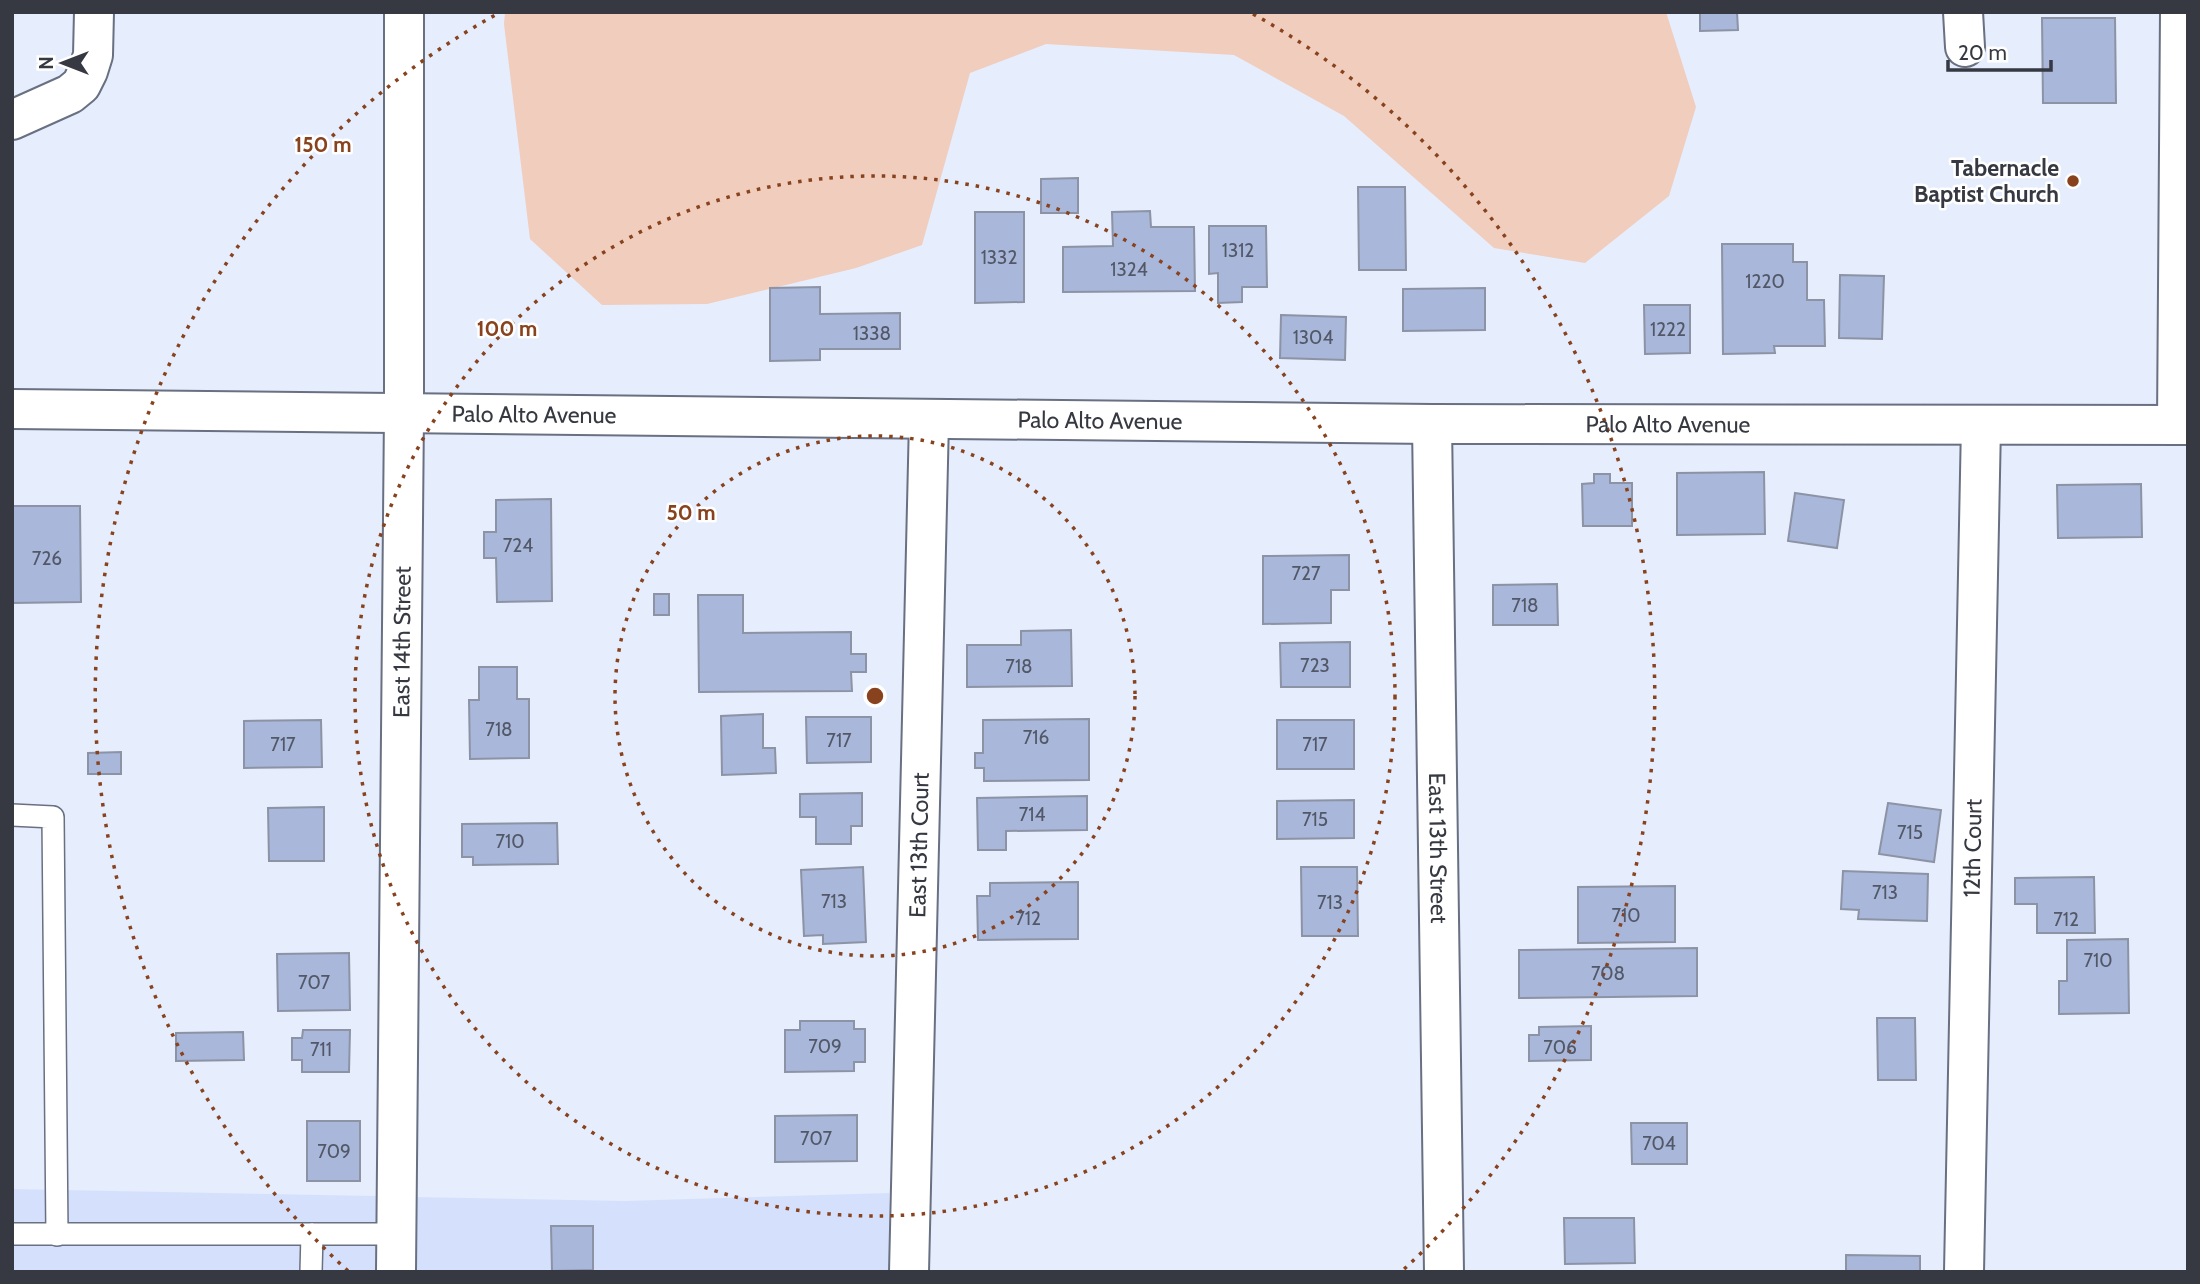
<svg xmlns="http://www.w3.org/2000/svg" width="2200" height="1284" viewBox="0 0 2200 1284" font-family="Cabin,sans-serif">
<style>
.built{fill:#d5e1fc}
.green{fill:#f0cdbd}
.building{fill:#a8b7da;stroke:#8b93a5;stroke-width:2}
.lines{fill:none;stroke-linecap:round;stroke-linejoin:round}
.lane-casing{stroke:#687081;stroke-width:24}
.street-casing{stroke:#687081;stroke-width:42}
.lane{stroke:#fff;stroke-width:21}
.street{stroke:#fff;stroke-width:38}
.ring{fill:none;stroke:#88421d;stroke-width:3.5;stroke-dasharray:3.5 7}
.poi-dot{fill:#88421d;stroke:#fff;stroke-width:2.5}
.labels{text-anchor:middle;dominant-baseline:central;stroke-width:5;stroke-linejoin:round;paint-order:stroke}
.number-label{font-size:19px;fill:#525867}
.poi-label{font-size:23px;font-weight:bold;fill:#363941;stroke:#fff;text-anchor:end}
.street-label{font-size:23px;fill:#363941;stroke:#fff}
.centre{fill:#88421d;stroke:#fff;stroke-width:3.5}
.ring-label{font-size:21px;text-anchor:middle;font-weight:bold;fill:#88421d;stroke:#fff;stroke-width:5;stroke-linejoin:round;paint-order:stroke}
</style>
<rect width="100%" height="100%" fill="#e6edfd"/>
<g class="built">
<path d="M12,1189l364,7 -1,76h-363z"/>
<path d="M889,1193v79h-476l-1,-75 213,4z"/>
</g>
<path class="green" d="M505,12h1161l30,95 -27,89 -84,67 -91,-15 -150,-132 -110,-61 -188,-11 -76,29 -48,172 -66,23 -149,36 -105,1 -72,-66 -26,-215z"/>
<g class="building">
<path d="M1700,12h37l1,18 -38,1z"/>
<path d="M2042,18h73l1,85h-73z"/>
<path d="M1078,178v35h-37v-34z"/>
<path d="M1358,187h47l1,83h-47z"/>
<path d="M1150,211l1,16h43l1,64 -132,1v-45l50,-1 -1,-34z"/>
<path d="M975,212h49v90l-49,1z"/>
<path d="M1209,226h57l1,61h-25v15l-24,1v-30l-9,1z"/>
<path d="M1722,244h71v18h14v38h17l1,46h-51l1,7 -52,1z"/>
<path d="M1840,275l44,1 -2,63 -43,-1z"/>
<path d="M820,287v27l80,-1v36h-80v11l-50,1v-73z"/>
<path d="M1485,288v42l-82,1v-42z"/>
<path d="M1644,305h46v48l-45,1z"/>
<path d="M1281,315l65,2 -1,43 -65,-2z"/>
<path d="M1764,472l1,62 -88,1v-62z"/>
<path d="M1594,474h16v9h22v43h-49l-1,-42 12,-1z"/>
<path d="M2141,484l1,53 -84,1 -1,-53z"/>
<path d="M1795,493l49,7 -7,48 -49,-7z"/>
<path d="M551,499l1,102 -55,1 -1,-44h-12v-26h12v-32z"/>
<path d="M12,506h68l1,96 -69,1z"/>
<path d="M1349,555v35h-18v33l-68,1v-68z"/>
<path d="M1557,584l1,41h-65v-40z"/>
<rect x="654" y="594" width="15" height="21"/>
<path d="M698,595h45v38l108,-1v22h15v18h-15l1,19 -153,1z"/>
<path d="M1071,630l1,56 -105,1v-42h54v-14z"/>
<path d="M1350,642v45h-69l-1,-44z"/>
<path d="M479,667h38v32h12v59l-59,1 -1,-59h10z"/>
<path d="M763,714v34h12l1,25 -54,2 -1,-59z"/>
<path d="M806,717h65v45l-64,1z"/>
<path d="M1089,719v61l-105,1v-13h-9v-15h8v-33z"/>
<path d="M321,720l1,47 -78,1v-47z"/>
<rect x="1277" y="720" width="77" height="49"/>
<path d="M121,752v22h-33v-21z"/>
<path d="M862,793v33h-11v18h-35v-27h-16v-23z"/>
<path d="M1087,796v34l-81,1v19h-28l-1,-52z"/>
<path d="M1354,800v38l-77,1v-38z"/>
<path d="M1888,803l53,7 -7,52 -55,-8z"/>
<path d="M324,807v54h-55l-1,-53z"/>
<path d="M557,823l1,41 -85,1v-8h-11v-33z"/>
<path d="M863,867l3,75 -43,2v-9l-19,1 -3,-66z"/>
<path d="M1301,867h56l1,69h-56z"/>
<path d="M1843,871l85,3 -1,47 -69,-2 1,-9 -18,-1z"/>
<path d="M2094,877l1,56h-58v-29h-22v-26z"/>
<path d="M1078,882v57l-100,1 -1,-44h13v-13z"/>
<path d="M1675,886v56l-97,1v-56z"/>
<path d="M2128,939l1,74 -70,1v-33h8v-41z"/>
<path d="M1697,948v48l-178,2v-48z"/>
<path d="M349,953l1,57 -72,1 -1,-57z"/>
<path d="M1877,1018h38l1,62h-38z"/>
<path d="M800,1021h54v8h11v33h-11v9l-69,1v-42h15z"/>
<path d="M1591,1026v34l-62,1v-26h10v-8z"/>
<path d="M303,1030h47l-1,42h-47v-12h-10v-22h10z"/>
<path d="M243,1032l1,28 -68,1v-28z"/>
<path d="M857,1115v46l-82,1v-46z"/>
<rect x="307" y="1121" width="53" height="60"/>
<path d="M1631,1123h56v41h-55z"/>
<path d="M1564,1218h70l1,45 -70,1z"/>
<path d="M551,1226h42v44l-41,1z"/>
<path d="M1846,1255l74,1v16h-74z"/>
</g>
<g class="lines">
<defs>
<g id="lane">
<path d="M12,815l41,2 4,418"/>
<path d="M12,1234h384"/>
<path d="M311,1272l1,-38"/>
</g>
<g id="street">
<path d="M1963,12l2,35"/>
<path d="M12,120l58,-26 11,-9 7,-14 5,-16 1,-43"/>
<path id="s1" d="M12,409l1420,15 756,1"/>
<path id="s2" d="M1432,424l12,848"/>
<path d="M2177,425l3,-413"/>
<path id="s3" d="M396,1272l8,-860v-400"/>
<path id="s4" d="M909,1272l20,-852"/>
<path id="s5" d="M1964,1272l17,-847"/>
</g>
</defs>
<use href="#lane" class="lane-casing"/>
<use href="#street" class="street-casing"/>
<use href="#lane" class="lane"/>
<use href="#street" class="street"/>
</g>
<g class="ring">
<circle cx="875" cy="696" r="260"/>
<circle cx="875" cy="696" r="520"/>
<path d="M348 1271A780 780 0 0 1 497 14M1253 14A780 780 0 0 1 1402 1271"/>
</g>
<circle class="poi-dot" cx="2073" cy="181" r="7"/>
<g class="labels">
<g class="number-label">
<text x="1238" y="250">1312</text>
<text x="999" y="257">1332</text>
<text x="1129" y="269">1324</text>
<text x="1765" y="281">1220</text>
<text x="1668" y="329">1222</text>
<text x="872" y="333">1338</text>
<text x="1313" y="337">1304</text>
<text x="518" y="545">724</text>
<text x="47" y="558">726</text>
<text x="1306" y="573">727</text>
<text x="1525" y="605">718</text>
<text x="1315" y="665">723</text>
<text x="1019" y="666">718</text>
<text x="499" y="729">718</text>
<text x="1036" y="737">716</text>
<text x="839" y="740">717</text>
<text x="283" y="744">717</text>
<text x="1315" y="744">717</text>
<text x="1032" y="814">714</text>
<text x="1315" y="819">715</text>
<text x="1910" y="832">715</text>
<text x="510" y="841">710</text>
<text x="1885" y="892">713</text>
<text x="834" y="901">713</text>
<text x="1330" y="902">713</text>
<text x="1626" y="915">710</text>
<text x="1028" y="918">712</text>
<text x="2066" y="919">712</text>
<text x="2098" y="960">710</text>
<text x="1608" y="973">708</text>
<text x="314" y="982">707</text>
<text x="825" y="1046">709</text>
<text x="1560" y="1047">706</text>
<text x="321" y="1049">711</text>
<text x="816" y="1138">707</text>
<text x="1659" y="1143">704</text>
<text x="334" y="1151">709</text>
</g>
<g class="poi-label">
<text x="2059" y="168">Tabernacle<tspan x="2059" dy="26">Baptist Church</tspan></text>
</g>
<g class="street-label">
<text stroke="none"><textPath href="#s1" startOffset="522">Palo Alto Avenue</textPath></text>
<text stroke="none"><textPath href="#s1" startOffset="1088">Palo Alto Avenue</textPath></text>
<text stroke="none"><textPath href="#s1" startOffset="1656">Palo Alto Avenue</textPath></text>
<text stroke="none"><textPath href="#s3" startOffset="630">East 14th Street</textPath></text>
<text stroke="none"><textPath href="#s4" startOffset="427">East 13th Court</textPath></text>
<text stroke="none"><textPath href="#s2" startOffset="424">East 13th Street</textPath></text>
<text stroke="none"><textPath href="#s5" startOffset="424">12th Court</textPath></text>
</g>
</g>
<circle cx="875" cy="696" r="10" class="centre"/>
<g class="ring-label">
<text x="323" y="152">150 m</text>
<text x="507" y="336">100 m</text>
<text x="691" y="520">50 m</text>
</g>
<rect width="2200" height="1284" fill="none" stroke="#363941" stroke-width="28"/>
<g transform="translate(63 63) rotate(270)" stroke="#ffffff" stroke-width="5" paint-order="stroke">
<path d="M0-5L12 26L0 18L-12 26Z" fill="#363941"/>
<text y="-10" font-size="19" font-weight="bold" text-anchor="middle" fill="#363941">N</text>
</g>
<path d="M1948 60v10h103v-10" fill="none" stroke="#363941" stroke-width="3.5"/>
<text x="1958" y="60" font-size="21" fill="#363941" stroke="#ffffff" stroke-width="5" paint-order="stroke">20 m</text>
</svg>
